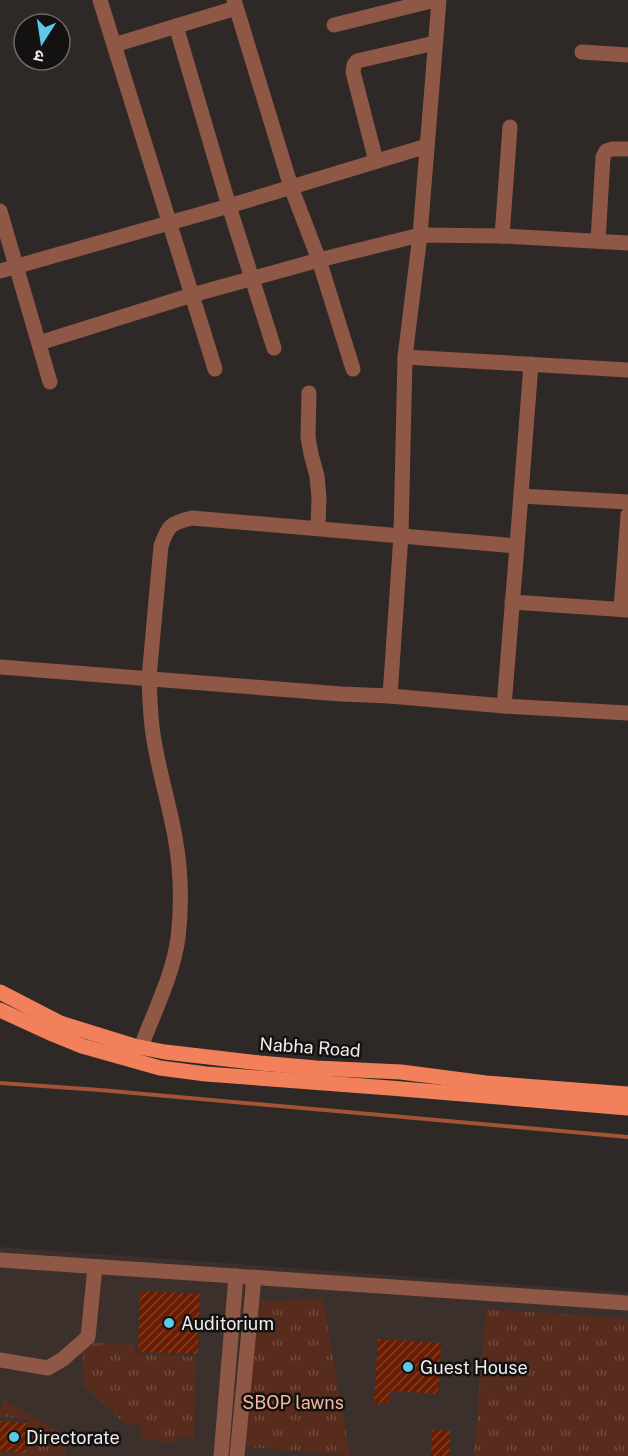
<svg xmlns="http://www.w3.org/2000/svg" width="628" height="1456" viewBox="0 0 628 1456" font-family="'Public Sans','Noto Sans Devanagari',sans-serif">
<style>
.built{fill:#3c302d}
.grass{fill:url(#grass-tufts)}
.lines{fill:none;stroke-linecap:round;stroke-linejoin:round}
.stream{stroke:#a45337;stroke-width:4}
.building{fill:url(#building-hatch)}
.minor{stroke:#8f5745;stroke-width:15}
.major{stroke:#f2805a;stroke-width:15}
.poi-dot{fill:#5bc8e6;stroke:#141211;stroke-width:2}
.labels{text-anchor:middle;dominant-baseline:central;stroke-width:5;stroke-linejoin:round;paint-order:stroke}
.street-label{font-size:18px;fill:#f0edec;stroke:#141211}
.poi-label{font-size:18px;fill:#f0edec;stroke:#141211;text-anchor:start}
.park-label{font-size:18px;fill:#fbb69e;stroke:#141211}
</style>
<defs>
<pattern id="grass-tufts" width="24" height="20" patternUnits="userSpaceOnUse" patternTransform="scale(1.5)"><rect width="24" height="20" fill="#582c1d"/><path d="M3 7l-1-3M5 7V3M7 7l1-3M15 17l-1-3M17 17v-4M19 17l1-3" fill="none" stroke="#704b3e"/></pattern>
<pattern id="building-hatch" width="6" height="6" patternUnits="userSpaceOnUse" patternTransform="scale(1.5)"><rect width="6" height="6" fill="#6a1d00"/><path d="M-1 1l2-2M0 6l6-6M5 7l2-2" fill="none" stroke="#803e25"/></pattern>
</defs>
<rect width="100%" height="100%" fill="#2e2927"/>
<path class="built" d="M0,1247l628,45v164h-628z"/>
<g class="grass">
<path d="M323,1300l27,155 -100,-8 -8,-3 12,-143z"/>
<path d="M486,1309l142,10v137h-154z"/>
<path d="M83,1342l52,3v9l61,3 -2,82 -18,-2 -1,6 -34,-4 1,-13 -18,-3 -41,-38z"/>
<path d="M4,1400l62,36v20h-66v-3h26l2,-34 -28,-3v-7z"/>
</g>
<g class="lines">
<path class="stream" d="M0,1083l100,7 528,47"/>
</g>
<g class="building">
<path d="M140,1291l60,3 -2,60 -60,-2z"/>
<path d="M378,1339l63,4 -3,51 -48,-3 -1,12h-15z"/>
<path d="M0,1421l28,2 -2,30 -26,-2z"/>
<path d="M432,1430l18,1v25h-19z"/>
</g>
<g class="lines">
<g class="minor">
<path d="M100,0l115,369"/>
<path d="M234,0l57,187 28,73 34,109"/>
<path d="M334,25l101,-25"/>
<path d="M176,26l53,180 45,142"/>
<path d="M114,45l122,-37"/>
<path d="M582,52l46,3"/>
<path d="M376,161l-23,-89 1,-7 3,-4 78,-18"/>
<path d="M0,211l50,171"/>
<path d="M502,236l8,-109"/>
<path d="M598,241l5,-84 3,-6 6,-2h16"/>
<path d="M0,271l229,-65 198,-60"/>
<path d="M39,343l153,-48 127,-35 101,-25 82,1 126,7"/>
<path d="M405,357l223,13"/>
<path d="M309,393l-1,44 3,17 6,22 2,22 -1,30"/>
<path d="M521,496l107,6"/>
<path d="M517,546l14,-182"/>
<path d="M512,602l116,8"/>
<path d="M621,609l7,-94"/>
<path d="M0,667l341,27 49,2 114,10 124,7"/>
<path d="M390,696l11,-161 4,-178 15,-122 19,-235"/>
<path d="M141,1047c13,-35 32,-72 37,-109 4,-33 3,-68 -3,-101 -6,-34 -17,-68 -22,-103 -3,-19 -3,-37 -4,-56l12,-132c7,-21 10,-23 31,-28l325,28 -13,160"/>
<path d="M0,1260c209,16 419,27 628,43"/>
<path d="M0,1360l48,8 15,-9 25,-22 7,-70"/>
<path d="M221,1456l15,-180"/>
<path d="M237,1456l17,-179"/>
</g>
<g class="major">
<path d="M0,992l60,31 74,23 31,6 95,11 56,5 85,4 85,11 142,11"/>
<path d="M0,1010l50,23 32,13 78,22 46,6 184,14 238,20"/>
</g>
</g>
<g class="poi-dot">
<circle cx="169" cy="1323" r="6"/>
<circle cx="408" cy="1367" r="6"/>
<circle cx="14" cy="1437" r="6"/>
</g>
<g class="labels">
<g class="street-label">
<text transform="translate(310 1047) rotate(4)">Nabha Road</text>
</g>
<g class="poi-label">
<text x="181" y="1323">Auditorium</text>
<text x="420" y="1367">Guest House</text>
<text x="26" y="1437">Directorate</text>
</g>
<g class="park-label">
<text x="293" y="1402">SBOP lawns</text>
</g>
</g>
<g transform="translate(42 42) rotate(192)"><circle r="28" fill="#141211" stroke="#6c6a69" stroke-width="1.5"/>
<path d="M0-4.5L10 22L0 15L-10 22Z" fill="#5bc8e6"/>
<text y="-9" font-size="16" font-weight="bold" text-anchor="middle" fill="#f0edec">उ</text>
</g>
</svg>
